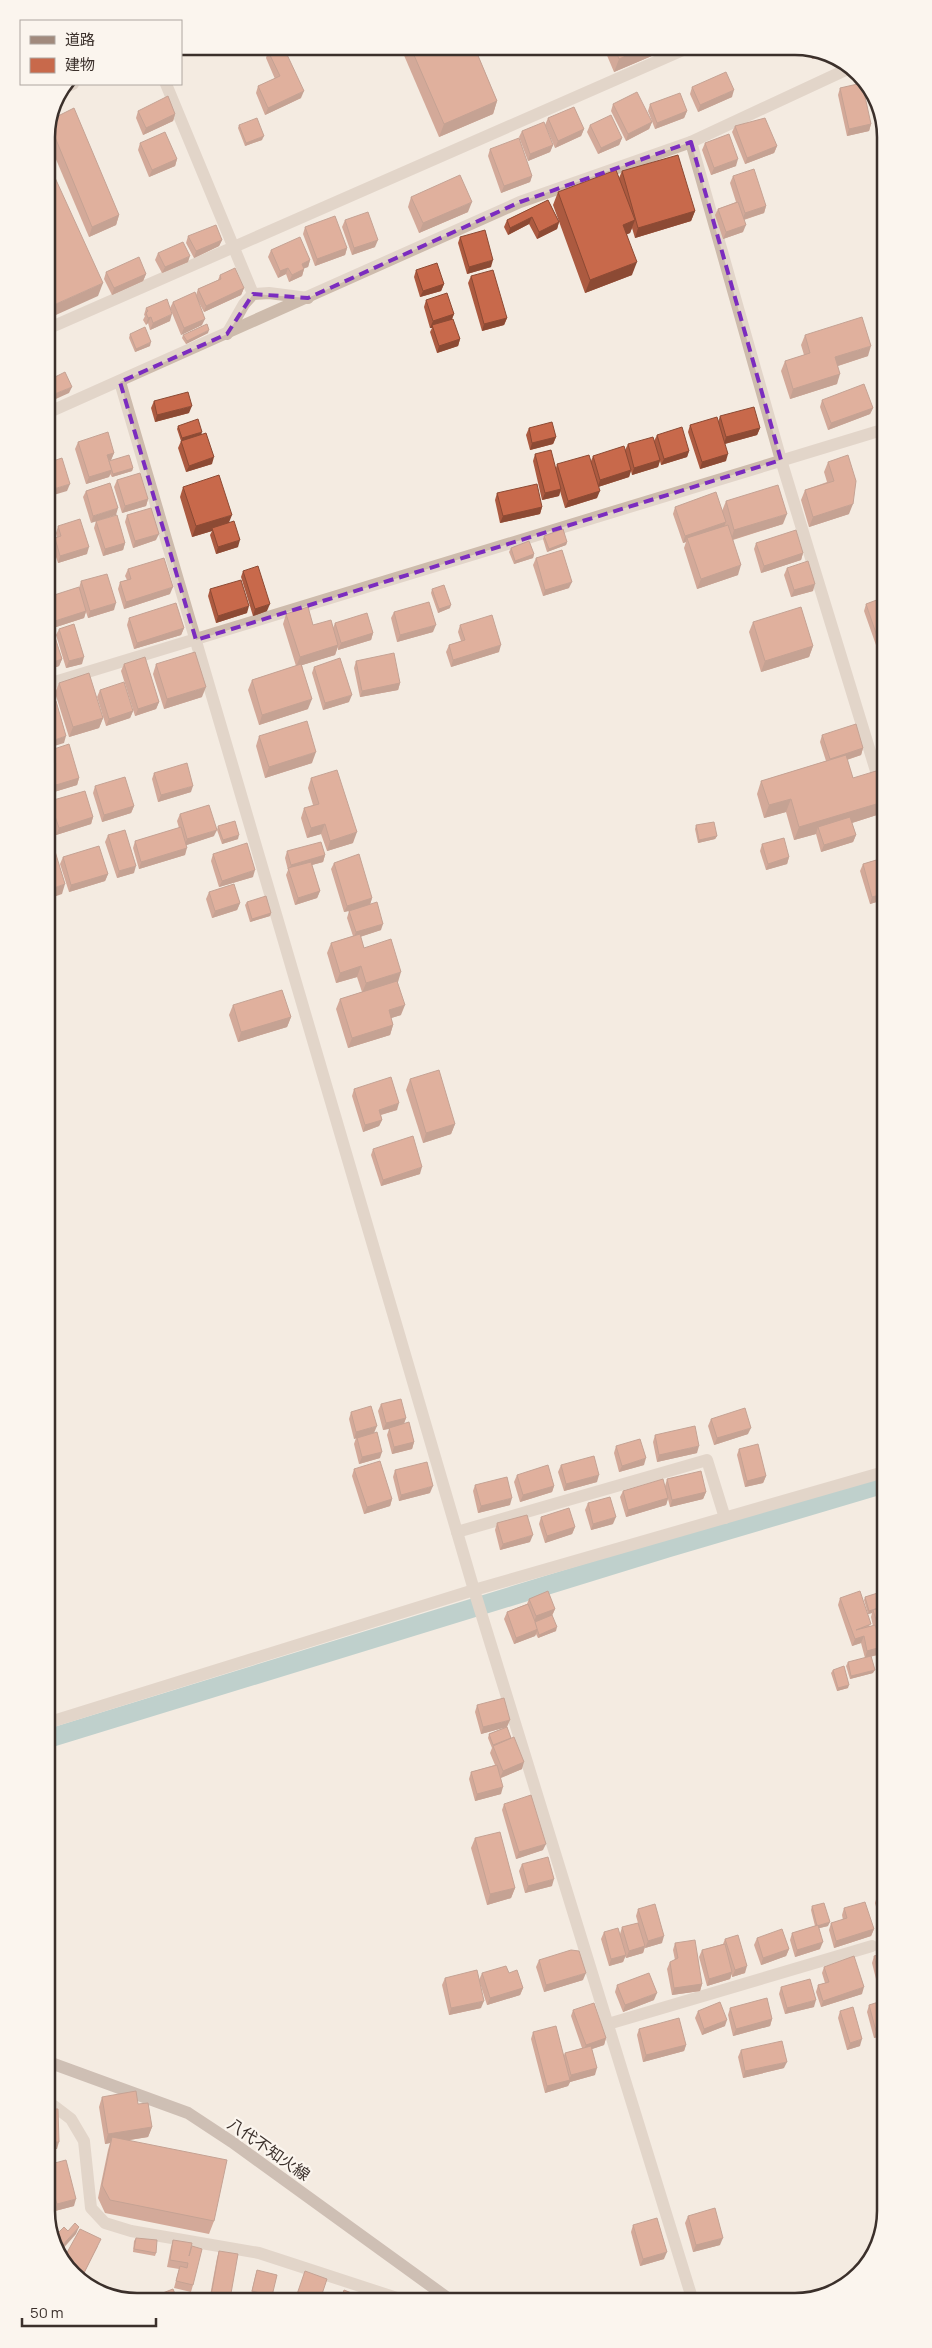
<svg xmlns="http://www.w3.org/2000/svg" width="932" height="2348" viewBox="0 0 932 2348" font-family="Manrope,'Noto Sans JP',sans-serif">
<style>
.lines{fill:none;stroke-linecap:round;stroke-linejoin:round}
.canal{stroke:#7fb0b2;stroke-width:19}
.minor{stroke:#cdbbac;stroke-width:12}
.tertiary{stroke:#cdbbac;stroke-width:12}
.secondary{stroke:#a18a7d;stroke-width:12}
.wall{fill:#ac5a40}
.shaded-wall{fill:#8c4a34}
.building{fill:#c8694b;stroke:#8c4a34}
.marked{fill:none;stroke:#7b2cbf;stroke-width:4;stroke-dasharray:10 6;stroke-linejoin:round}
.labels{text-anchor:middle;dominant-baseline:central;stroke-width:4.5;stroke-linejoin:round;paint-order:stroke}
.street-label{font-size:16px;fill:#3b302b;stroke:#fbf5ee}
.rim{fill:none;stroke:#3b302b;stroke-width:2.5}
</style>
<rect width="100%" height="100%" fill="#f4ebe1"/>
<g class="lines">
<path class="canal" d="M50,1738l618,-190 216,-64"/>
<g class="minor">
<path d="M166,84l87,210"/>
<path d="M691,142l90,318 102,334"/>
<path d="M47,329l645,-283"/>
<path d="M227,334l17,-30 9,-10 16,-1 39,5"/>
<path d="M120,382l354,1208 218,708"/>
<path d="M47,413l473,-211 171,-60 161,-75"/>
<path d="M48,684l834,-254"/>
<path d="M457,1532l250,-72 18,58"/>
<path d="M608,2024l264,-78"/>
<path d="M51,2106h3l17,13 13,22 7,67 14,15 26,8 128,22 144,47"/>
</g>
<g class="tertiary">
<path d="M67,86l6,-2"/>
<path d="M50,1722l424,-132 410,-118"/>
</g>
<path class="secondary" d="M51,2063l137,50 44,29 217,157"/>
</g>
<g class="wall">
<path d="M400,46h74l23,55 -4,13 -54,23z"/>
<path d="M603,46h70l-16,7 -1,-3 -2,5 -40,17z"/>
<path d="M765,46h25l-21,10z"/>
<path d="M808,49l16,6 -12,4z"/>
<path d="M268,51l33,47 -36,17 -9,-22 2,-7 17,-7 -9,-21z"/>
<path d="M692,87l40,10 -34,15 -8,-18z"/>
<path d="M840,88l31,36 -2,7 -22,5 -9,-41z"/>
<path d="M876,101l5,7v7l-3,1z"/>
<path d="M613,104l39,18 -3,7 -23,12 -15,-30z"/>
<path d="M650,104l37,7 -3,7 -29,11 -7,-18z"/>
<path d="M138,111l37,3 -2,7 -30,14 -7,-17z"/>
<path d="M548,118l36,11 -3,7 -26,12 -10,-23z"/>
<path d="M52,119l67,96 -3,10 -27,12 -43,-101v-4z"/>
<path d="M239,125l23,15 -17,6 -7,-18z"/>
<path d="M590,125l32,13 -3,7 -21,9 -11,-22z"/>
<path d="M735,126l42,20 -3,7 -29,11 -13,-32z"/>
<path d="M522,131l31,14 -3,7 -22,9 -9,-24z"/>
<path d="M140,143l37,16 -2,7 -26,11 -11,-27z"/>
<path d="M705,143l31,23 -25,9 -9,-25z"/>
<path d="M490,149l42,27 -2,6 -29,11 -13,-37z"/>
<path d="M622,171l73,40 -4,10 -56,17 -3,-10 -2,5 -3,1 5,41 -47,18 -32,-88 5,-13 61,-14z"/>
<path d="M733,176l33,30 -2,7 -20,7 -1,12 -20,7 -8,-24 3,-6 18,-7 -6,-19z"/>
<path d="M411,197l57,15 -49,21 -11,-26z"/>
<path d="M548,200l11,22 -2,7 -20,10 -8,-15 -21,11 -4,-8 3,-7z"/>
<path d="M345,220l30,27 -23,8 -10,-28z"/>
<path d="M305,227l42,21 -2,7 -30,11 -12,-32z"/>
<path d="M188,236l34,4 -3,6 -25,12 -8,-15z"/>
<path d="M460,237l31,30 -24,7 -9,-31z"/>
<path d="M271,250l39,10 -2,7 -4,1v1l-2,7 -13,6 -3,-8 -8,4 -10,-21z"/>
<path d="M158,253l30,9 -26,11 -7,-13z"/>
<path d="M416,270l28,14 -3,7 -21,6 -6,-20z"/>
<path d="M106,272l40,2 -3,7 -31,14 -8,-16z"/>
<path d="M220,275l24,13 -3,7 -37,17 -7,-13 5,26 -21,10 -11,-27 3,-6 23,-7 2,-6 20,-9z"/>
<path d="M471,276l36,42 -3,7 -22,6 -14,-48z"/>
<path d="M426,300l28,14 -2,5 8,20 -2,7 -21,7 -7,-21 2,-4h-2l-6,-21z"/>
<path d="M146,308l24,13 -20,9 -2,-7 -2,2 -3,-5 2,-4 -1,-1z"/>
<path d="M208,333l-22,11 -4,-6 1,-3z"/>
<path d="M130,334l20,12 -15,6 -6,-14z"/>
<path d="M805,335l63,21 -30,10 -1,18 -47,15 -9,-28 4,-10 19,-6 -3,-10z"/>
<path d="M822,400l51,8 -3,6 -42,16 -8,-23z"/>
<path d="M154,401l35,12 -34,9 -4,-14z"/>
<path d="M720,416l40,12 -3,7 -32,9 1,17 -26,8 -12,-37 2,-7 28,-3z"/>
<path d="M178,426l23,8 11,30 -26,8 -8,-24 3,-7 -4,-12z"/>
<path d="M529,428l27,9 -3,7 -23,6 -4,-15z"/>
<path d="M657,435l32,16 -2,6 -26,8 -1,-4 -2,6 -26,8 -1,-4 -2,6 -31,10 -1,11 -32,10 -5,-17 -1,5 -17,4 -9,-39 2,-7 21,14 1,-4 34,-3 2,-5 32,-6 3,-6 26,-3z"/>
<path d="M78,442l36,11 -3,7h-2v1l24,7 -1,3 -20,6 -2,-3 -1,3 -23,7 -11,-35z"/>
<path d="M828,462l21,52 -40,13 -8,-27 4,-10 22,-8 -3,-10z"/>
<path d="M117,480l31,19 -2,7 -24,7 -8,-26z"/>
<path d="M110,483l-19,40 -8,-26 3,-6z"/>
<path d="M183,487l46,36 9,24 -22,7 -6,-19 2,-4 -20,6 -12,-40z"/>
<path d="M497,493l45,14 -2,7 -40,9 -5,-23z"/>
<path d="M726,501l57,23 -50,16 5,35 -41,14 -13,-41 2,-6 -3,1 -10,-29 2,-7 47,4z"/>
<path d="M127,515l29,25 -23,8 -8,-26z"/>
<path d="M96,521l29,22 -2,7 -20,6 -9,-28z"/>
<path d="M58,526l29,28 -29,9 -6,-18 3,-7h2l-1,-5z"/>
<path d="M544,536l23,6 -1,3 -19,7 -4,-13z"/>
<path d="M756,543l47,10 -2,7 -40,13 -7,-24z"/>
<path d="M511,548l23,6 -1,4 -19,6 -5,-12z"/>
<path d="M536,558l33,30 -26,8 -10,-31z"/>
<path d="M787,568l26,23 -22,6 -7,-22z"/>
<path d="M128,569l42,25 -46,15 -6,-20 2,-7 7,-2 -2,-4z"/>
<path d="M243,571l24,40 -14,5 -12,-39z"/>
<path d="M81,581l33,29 -26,8 -2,-6 -2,6 -31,10 -2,-4 -1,5 12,30 -3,7 -11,4v-73l31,-9z"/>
<path d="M210,589l37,24 -31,10 -8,-27z"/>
<path d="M432,589l18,19 -12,5 -7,-20z"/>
<path d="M866,604l16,43 -5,1 -13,-37z"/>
<path d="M394,612l39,20 -36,10 -6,-24z"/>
<path d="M286,614l27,11 20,3 2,-5 38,10 -2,7 -33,10v-3l-3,8 -33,10 6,44 -49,16 -11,-35 4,-10 44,-14 -13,-42z"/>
<path d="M129,618l55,10 -3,7 -47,14 -7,-24z"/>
<path d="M753,622l60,24 -4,11 -48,15 -12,-40z"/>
<path d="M460,625l39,27 -48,15 -5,-15 3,-7 12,-4 -3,-9z"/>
<path d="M59,629l23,35 -16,4 -10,-33z"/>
<path d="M356,661l44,22 -2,7 -38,7 -6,-29z"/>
<path d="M124,664l35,38 -3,7 -21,7 -14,-45z"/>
<path d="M156,664l46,33 -38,12 -11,-35z"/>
<path d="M314,667l35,35 -26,8 -11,-37z"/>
<path d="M59,683l44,35 -4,10 -30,9 -14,-44z"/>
<path d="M100,690l33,21 -3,7 -24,8 -9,-29z"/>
<path d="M822,735l41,13 -2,7 -14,5 6,18 30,15v14l-3,7 -28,9 4,12 -3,7 -32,10 -5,-18 -22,6 -8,-28 -22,6 -7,-24 4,-13 65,-20 -6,-19z"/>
<path d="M259,736l53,27 -47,15 -9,-32z"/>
<path d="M48,751l31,27 -2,7 -23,7 -6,-19z"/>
<path d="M154,773l37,19 -33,10 -6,-23z"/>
<path d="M311,778l42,65 -26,8 -6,-17 -14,4 -6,-20 3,-10 9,-3 -5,-17z"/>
<path d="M95,786l39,20 -3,7 -29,9 -9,-29z"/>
<path d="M50,801l43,16 -2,7 -35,11 -8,-27z"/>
<path d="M180,814l34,22 -28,9 -1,10 -46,14 -6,-21 2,-7 44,-13 -2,-7z"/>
<path d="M696,825l21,11 -2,3 -17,4 -3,-14z"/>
<path d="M218,826l20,13 -16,5 -5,-14z"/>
<path d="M108,835l26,38 -17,5 -12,-36z"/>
<path d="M762,844l27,13 -2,7 -21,6 -6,-19z"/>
<path d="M287,851l38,4 -2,7 -11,3 8,26 -3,7 -22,7 -9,-30 2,-5 -3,-12z"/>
<path d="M213,854l40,23 -34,10 -8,-26z"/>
<path d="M63,857l45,17 -3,7 -36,11 -9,-28z"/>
<path d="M883,858v42l-13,4 -10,-33 3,-7z"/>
<path d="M334,863l38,35 -2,6 11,26 -21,7 4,11 33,34 4,33 -10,3 2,7 -3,10 -42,13 -12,-39 4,-10 22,-7 -5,-15 -21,6 -9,-30 4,-10 22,-7 -6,-18 2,-7 -5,1 -13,-43z"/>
<path d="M209,892l31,11 -3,7 -25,8 -6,-19z"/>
<path d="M247,902l24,11 -1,3 -20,6 -5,-17z"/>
<path d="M233,1005l58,12 -4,10 -49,15 -9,-27z"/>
<path d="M410,1079l45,45 -4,10 -28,9 -17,-53z"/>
<path d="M354,1089l43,21 -16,5 1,5 -3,6 -16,6 -11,-36z"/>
<path d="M373,1149l47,25 -39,12 -10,-31z"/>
<path d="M381,1404l25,14 -2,6 10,18 -2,7 -20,5 -5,-19 2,-6 -6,1 -5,-19z"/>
<path d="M351,1412l23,21 6,25 -21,6 -5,-20 2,-6 -2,1 -5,-20z"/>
<path d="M711,1419l37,15 -34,11 -6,-19z"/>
<path d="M655,1435l42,18 -40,9 -4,-20z"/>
<path d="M616,1446l28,19 -25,7 -5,-19z"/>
<path d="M739,1449l27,27 -3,7 -18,4 -8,-32z"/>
<path d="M561,1465l36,17 -33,9 -6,-19z"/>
<path d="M354,1469l38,30 -2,7 -26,8 -12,-38z"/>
<path d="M395,1470l35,23 -31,8 -6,-24z"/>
<path d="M517,1475l37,11 -2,6 -32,10 -6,-20z"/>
<path d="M667,1479l39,13 -3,7 -33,8 -2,-8 -2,6 -40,12 -6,-20 3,-6 42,-5z"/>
<path d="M475,1485l35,20 -32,8 -5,-22z"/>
<path d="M588,1503l25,21 -22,6 -6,-20z"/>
<path d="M541,1517l34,10 -3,7 -27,9 -6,-19z"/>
<path d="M497,1523l33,19 -30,8 -5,-20z"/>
<path d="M884,1591l1,84h-3l-6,-19 1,-1 -12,3 -4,-15 -9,3 -14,-41 2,-7 30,28h3l-2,-9 1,-4 -4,1 -4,-14 1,-3z"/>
<path d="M529,1599l26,10 -3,7 4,15 -18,7 -2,-4 -1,2 -21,8 -10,-25 3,-7 20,-8z"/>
<path d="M848,1662l25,11 -23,6 -4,-13z"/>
<path d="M833,1670l15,18 -11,3 -6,-18z"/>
<path d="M477,1705l30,22 4,11 -1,1 12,30 -21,9v16l-26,7 -6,-22 2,-7 24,-7 -5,-12 2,-5 -4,-10 1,-4 17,-7 -25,7 -6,-22z"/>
<path d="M504,1804l39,46 -27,9 -14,-49z"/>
<path d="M475,1838l40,50 -4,10 -24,7 -16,-57z"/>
<path d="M522,1864l30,22 -27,7 -6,-22z"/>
<path d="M885,1894v46l-10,-37 2,-7z"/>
<path d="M812,1906l16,20 -9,2 1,21 -25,8 -5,-17 2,-7 23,-7 -4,-16z"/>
<path d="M844,1908l30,21 -3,7 -37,12 -5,-18 2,-7 12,-3 -1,-5z"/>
<path d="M638,1909l24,34 -17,5v-1l-2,6 -17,5 -1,-2 -2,6 -14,4 -8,-27 3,-7 16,2 2,-7 16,-4 -2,-7z"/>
<path d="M757,1938l32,11 -3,7 -25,9 -7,-20z"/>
<path d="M725,1939l20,34 -13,4v-3l-2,5 -23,7 -8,-29 3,-7 21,-6z"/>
<path d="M675,1943l27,41 -2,7 -28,4 -5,-26 3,-7 5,-2 -2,-10z"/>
<path d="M874,1956l11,29 -7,2 -6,-24z"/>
<path d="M539,1960l44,20 -39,12 -8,-25z"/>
<path d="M824,1967l38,27 -41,13 -5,-15 2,-7 7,-2 -3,-10z"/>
<path d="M482,1973h27l14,15 -3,7 -33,10 -8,-25z"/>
<path d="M445,1978l36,30 -32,7 -7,-30z"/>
<path d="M617,1985l37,15 -31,12 -8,-20z"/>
<path d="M781,1987l33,20 -29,7 -6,-20z"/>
<path d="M869,2005l16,30 -11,3 -7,-26z"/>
<path d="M730,2008l42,11 -2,7 -37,10 -5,-21z"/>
<path d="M573,2010l33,28 -2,7 -12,4 3,26 -25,7 -2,4 -23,7 -14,-54 2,-7 31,23 1,-2 17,-5 -11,-32z"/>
<path d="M698,2011l27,15 -23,9 -7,-17z"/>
<path d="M840,2011l20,35 -13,4 -9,-32z"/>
<path d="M639,2029l47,16 -2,6 -41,11 -6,-27z"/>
<path d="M741,2050l43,18 -41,10 -5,-21z"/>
<path d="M102,2097l36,7 14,23 -4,10 -19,3 85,81 -5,13 -104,-21 -7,-15 10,-48 2,-7 -5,1 -6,-37z"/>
<path d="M51,2164l23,42 -19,5 -3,-10h-1z"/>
<path d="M688,2216l32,29 -27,7 -8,-29z"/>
<path d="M633,2225l31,34 -24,7 -9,-34z"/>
<path d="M136,2238l20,15 -1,3 -22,-4 1,-11z"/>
<path d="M173,2240l16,15 4,30 -2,7 -17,-4 5,-19 -12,-2 4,-20z"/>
<path d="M98,2246l-18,35 -16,-23z"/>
<path d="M219,2251l11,48v2h-21l8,-43z"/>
<path d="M257,2270l15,26 -2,5h-20l1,-3h-1l5,-21z"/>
</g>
<g class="shaded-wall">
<path d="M648,46h9l-3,9 -40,17 5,-13z"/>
<path d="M660,46h13l-16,7z"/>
<path d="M777,46h13l-21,10 2,-7z"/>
<path d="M816,52l8,3 -12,4 2,-6z"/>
<path d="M734,90l-2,7 -34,15 2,-7z"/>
<path d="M304,91l-3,7 -36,17 3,-7z"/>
<path d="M497,101l-4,13 -54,23 5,-13z"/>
<path d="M880,109l1,6 -3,1z"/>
<path d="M687,111l-3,7 -29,11 2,-6z"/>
<path d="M175,114l-2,7 -30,14 3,-7z"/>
<path d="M652,122l-3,7 -23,12 2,-7z"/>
<path d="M871,124l-2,7 -22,5 2,-7z"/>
<path d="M584,129l-3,7 -26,12 3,-7z"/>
<path d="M264,136l-2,4 -17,6 1,-3z"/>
<path d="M622,138l-3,7 -21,9 3,-6z"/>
<path d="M553,145l-3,7 -22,9 2,-7z"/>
<path d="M777,146l-3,7 -29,11 2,-6z"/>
<path d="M177,159l-2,7 -26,11 3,-7z"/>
<path d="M738,159l-2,7 -25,9 3,-7z"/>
<path d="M532,176l-2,6 -29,11 3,-7z"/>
<path d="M472,202l-4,10 -49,21 4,-10z"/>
<path d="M766,206l-2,7 -22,7 3,-7z"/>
<path d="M695,211l-4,10 -56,17 3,-10z"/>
<path d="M119,215l-3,10 -27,12 3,-10z"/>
<path d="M532,217l-3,7 -21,11 2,-7z"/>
<path d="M635,220l-5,13 -12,5 5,-13z"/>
<path d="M559,222l-2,7 -20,10 2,-7z"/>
<path d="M746,225l-3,7 -20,7 3,-7z"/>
<path d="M222,240l-3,6 -25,12 2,-7z"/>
<path d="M378,240l-3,7 -23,8 2,-7z"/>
<path d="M347,248l-2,7 -30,11 2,-7z"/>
<path d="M190,256l-2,6 -26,11 3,-6z"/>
<path d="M310,260l-2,7 -9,3 3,-6z"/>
<path d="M493,260l-2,7 -24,7 2,-7z"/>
<path d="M637,262l-5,13 -47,18 5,-13z"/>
<path d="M288,268l-2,6 -8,4 2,-7z"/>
<path d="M304,269l-2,7 -13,6 3,-7z"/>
<path d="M146,274l-3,7 -31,14 2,-7z"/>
<path d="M103,283l-5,13 -51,23v-11z"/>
<path d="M444,284l-3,7 -21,6 3,-6z"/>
<path d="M244,288l-3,7 -37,17 2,-6z"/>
<path d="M172,314l-2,7 -20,9 3,-7z"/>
<path d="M454,314l-3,7 -19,4v3h-2l3,-7z"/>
<path d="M151,317l-3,6 -2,2 2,-7z"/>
<path d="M507,318l-3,7 -22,6 2,-7z"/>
<path d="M205,319l-3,6 -21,10 3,-7z"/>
<path d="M209,330l-1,3 -22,11 1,-3z"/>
<path d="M460,339l-2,7 -21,7 2,-7z"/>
<path d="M151,342l-1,4 -15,6 1,-3z"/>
<path d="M871,346l-3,10 -37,12 4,-11z"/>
<path d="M55,369l-3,7 -5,3v-6z"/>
<path d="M840,374l-3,10 -47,15 3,-10z"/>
<path d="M72,387l-3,6 -22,10v-6z"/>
<path d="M192,406l-3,7 -34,9 2,-7z"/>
<path d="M873,408l-3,6 -42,16 3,-7z"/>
<path d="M760,428l-3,7 -33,9 2,-7z"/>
<path d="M202,432l-1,4 -20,6 1,-4z"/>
<path d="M556,437l-3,7 -23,6 2,-7z"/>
<path d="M689,451l-2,6 -26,8 3,-6z"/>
<path d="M114,453l-3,7 -6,2 2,-7z"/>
<path d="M728,454l-2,7 -26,8 2,-7z"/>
<path d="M214,457l-2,7 -26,8 3,-6z"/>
<path d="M660,460l-2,7 -26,8 2,-7z"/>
<path d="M133,468l-1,3 -20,6 1,-3z"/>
<path d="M112,470l-3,7 -23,7 3,-7z"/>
<path d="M631,470l-2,7 -31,10 2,-7z"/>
<path d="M70,484l-3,7 -20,6v-6z"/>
<path d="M561,489l-2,7 -17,4 3,-7z"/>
<path d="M600,491l-3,7 -32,10 3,-7z"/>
<path d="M148,499l-2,7 -24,7 3,-7z"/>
<path d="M853,504l-4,10 -40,13 4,-10z"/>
<path d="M542,507l-2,7 -40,9 3,-7z"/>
<path d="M118,508l-2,7 -25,8 2,-7z"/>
<path d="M787,514l-4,10 -52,16 3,-10z"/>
<path d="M232,515l-4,10 -16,3v3l-20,6 4,-11z"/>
<path d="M726,522l-3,7 -36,9 -1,4 -3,1 2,-7z"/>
<path d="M159,534l-3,6 -23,8 2,-7z"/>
<path d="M240,540l-2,7 -22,7 2,-7z"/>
<path d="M567,542l-1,3 -19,7 2,-3z"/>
<path d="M125,543l-2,7 -20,6 2,-7z"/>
<path d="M89,547l-2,7 -29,9 2,-7z"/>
<path d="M803,553l-2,7 -40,13 3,-7z"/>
<path d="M534,554l-1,4 -19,6 1,-3z"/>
<path d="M741,565l-3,10 -41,14 4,-10z"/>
<path d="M572,582l-3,6 -26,8 2,-6z"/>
<path d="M815,584l-2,7 -22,6 3,-7z"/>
<path d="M173,587l-3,7 -46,15 2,-7z"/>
<path d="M116,603l-2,7 -26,8 2,-7z"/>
<path d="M270,604l-3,7 -14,5 2,-7z"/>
<path d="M451,605l-1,3 -12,5 1,-4z"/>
<path d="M249,606l-2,7 -31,10 2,-7z"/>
<path d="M86,611l-2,7 -31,10 2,-7z"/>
<path d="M52,623l-3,6 -1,1v-6z"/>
<path d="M436,625l-3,7 -36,10 3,-7z"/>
<path d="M184,628l-3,7 -47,14 3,-6z"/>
<path d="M373,633l-2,7 -33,10 3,-7z"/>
<path d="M882,641v6l-5,1 2,-6z"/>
<path d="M338,645l-3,10 -39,12 4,-10z"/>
<path d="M501,645l-2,7 -48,15 2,-7z"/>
<path d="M813,646l-4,11 -48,15 4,-11z"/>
<path d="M84,657l-2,7 -16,4 3,-7z"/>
<path d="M62,659l-3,7 -11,4v-6z"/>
<path d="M400,683l-2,7 -38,7 2,-6z"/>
<path d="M206,687l-4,10 -38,12 3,-10z"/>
<path d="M352,695l-3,7 -26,8 2,-7z"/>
<path d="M312,699l-4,10 -49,16 3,-10z"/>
<path d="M159,702l-3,7 -21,7 3,-7z"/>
<path d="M133,711l-3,7 -24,8 3,-7z"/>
<path d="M103,718l-4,10 -30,9 4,-10z"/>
<path d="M66,736l-2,7 -16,5 1,-6z"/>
<path d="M863,748l-2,7 -34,11 3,-7z"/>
<path d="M316,752l-4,11 -47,15 4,-11z"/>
<path d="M79,778l-2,7 -23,7 2,-7z"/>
<path d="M193,786l-2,6 -33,10 3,-7z"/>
<path d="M791,799l-5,13 -22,6 5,-13z"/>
<path d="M883,802v5l-3,7 -60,19 -2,-6 -2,7 -22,6 5,-13z"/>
<path d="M134,806l-3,7 -29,9 2,-7z"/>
<path d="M93,817l-2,7 -35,11 3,-7z"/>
<path d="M325,824l-4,10 -14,4 4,-10z"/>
<path d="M217,830l-3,6 -30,10 3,-7z"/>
<path d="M357,832l-4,11 -26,8 3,-10z"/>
<path d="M239,835l-1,4 -16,5 1,-4z"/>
<path d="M856,835l-3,7 -32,10 3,-7z"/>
<path d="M717,836l-2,3 -17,4 1,-3z"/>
<path d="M187,848l-2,7 -46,14 2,-7z"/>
<path d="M325,855l-2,7 -34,9v-1l2,-5z"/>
<path d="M789,857l-2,7 -21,6 2,-6z"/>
<path d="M136,866l-2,7 -17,5 2,-7z"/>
<path d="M255,870l-2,7 -34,10 3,-6z"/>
<path d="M108,874l-3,7 -36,11 2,-7z"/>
<path d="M65,884l-3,10 -14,5v-9z"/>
<path d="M320,891l-3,7 -22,7 3,-7z"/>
<path d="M883,894v6l-13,4 2,-7z"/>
<path d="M372,898l-2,7 -26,7 3,-6z"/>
<path d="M240,903l-3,7 -25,8 3,-7z"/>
<path d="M271,913l-1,3 -20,6 2,-3z"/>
<path d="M383,924l-2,6 -28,9 3,-7z"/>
<path d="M361,966l-4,11 -21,6 4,-10z"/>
<path d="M401,972l-3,10 -36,11 4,-10z"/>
<path d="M405,1005l-4,10 -16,5 4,-10z"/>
<path d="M291,1017l-4,10 -49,15 3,-10z"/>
<path d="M393,1025l-3,10 -42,13 4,-10z"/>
<path d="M399,1103l-2,7 -21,6 3,-6z"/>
<path d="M382,1120l-3,6 -16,6 2,-7z"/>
<path d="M455,1124l-4,10 -28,9 3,-10z"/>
<path d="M422,1167l-2,7 -39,12 2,-6z"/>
<path d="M406,1418l-3,7 -20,5 3,-7z"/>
<path d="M377,1426l-3,7 -20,6 2,-7z"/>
<path d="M751,1428l-3,6 -34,11 3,-7z"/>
<path d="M414,1442l-2,7 -20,5 2,-7z"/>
<path d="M699,1446l-2,7 -40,9 2,-7z"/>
<path d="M382,1452l-2,6 -21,6 3,-7z"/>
<path d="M646,1458l-2,7 -25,7 3,-6z"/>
<path d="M599,1475l-2,7 -33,9 2,-7z"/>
<path d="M766,1476l-3,7 -18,4 2,-6z"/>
<path d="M433,1486l-3,7 -31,8 2,-6z"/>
<path d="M554,1486l-2,6 -32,10 3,-7z"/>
<path d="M706,1492l-3,7 -33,8 2,-7z"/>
<path d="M512,1498l-2,7 -32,8 3,-7z"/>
<path d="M668,1498l-2,7 -40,12 2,-7z"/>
<path d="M392,1499l-2,7 -26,8 3,-7z"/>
<path d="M616,1517l-3,7 -22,6 2,-6z"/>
<path d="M575,1527l-3,7 -27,9 2,-7z"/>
<path d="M533,1535l-3,7 -30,8 3,-6z"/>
<path d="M555,1609l-3,6 -18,8 2,-7z"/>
<path d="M873,1610l-1,3 -4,1 1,-3z"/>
<path d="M557,1627l-1,4 -18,7 1,-3z"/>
<path d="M538,1629l-3,7 -21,8 2,-6z"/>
<path d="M864,1636l-3,7 -9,3 3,-7z"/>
<path d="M881,1647l-2,5 -1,-3 -1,6 -12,3 2,-7z"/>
<path d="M885,1668v7h-3l2,-6z"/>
<path d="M875,1670l-2,3 -23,6 1,-3z"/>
<path d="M849,1685l-1,3 -11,3 1,-3z"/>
<path d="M510,1720l-3,7 -26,7 2,-7z"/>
<path d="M524,1762l-2,7 -22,9 3,-7z"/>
<path d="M503,1787l-2,7 -26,7 2,-7z"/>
<path d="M546,1844l-3,6 -27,9 3,-7z"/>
<path d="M554,1879l-2,7 -27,7 3,-7z"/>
<path d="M515,1888l-4,10 -24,7 3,-11z"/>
<path d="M830,1922l-2,4 -12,3 1,-3z"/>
<path d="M874,1929l-3,7 -37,12 2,-7z"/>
<path d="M664,1936l-2,7 -17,5 3,-7z"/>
<path d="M823,1942l-3,7 -25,8 2,-7z"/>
<path d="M645,1946l-2,7 -17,5 3,-7z"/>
<path d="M789,1949l-3,7 -25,9 2,-7z"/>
<path d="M626,1955l-3,7 -14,4 2,-7z"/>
<path d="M747,1966l-2,7 -13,4 3,-7z"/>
<path d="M732,1972l-2,7 -23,7 2,-7z"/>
<path d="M586,1973l-3,7 -39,12 2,-7z"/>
<path d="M885,1978v7l-7,2 2,-7z"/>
<path d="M702,1984l-2,7 -28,4 2,-7z"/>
<path d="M864,1987l-2,7 -41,13 2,-6z"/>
<path d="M523,1988l-3,7 -33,10 3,-7z"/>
<path d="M657,1993l-3,7 -31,12 2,-7z"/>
<path d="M816,2000l-2,7 -29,7 2,-6z"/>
<path d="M484,2001l-3,7 -32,7 2,-7z"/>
<path d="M772,2019l-2,7 -37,10 3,-7z"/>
<path d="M727,2020l-2,6 -23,9 2,-6z"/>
<path d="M885,2029v6l-11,3 2,-7z"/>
<path d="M606,2038l-2,7 -21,7 3,-7z"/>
<path d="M862,2039l-2,7 -13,4 3,-7z"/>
<path d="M686,2045l-2,6 -41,11 3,-7z"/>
<path d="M787,2062l-3,6 -41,10 2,-7z"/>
<path d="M597,2068l-2,7 -25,7 -2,4 -23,7 2,-7 22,-6 2,-5z"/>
<path d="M152,2127l-4,10 -37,6 1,-6 -2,6 -5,1 3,-10z"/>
<path d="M51,2142h8l-2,7h-6z"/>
<path d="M54,2194l-2,7h-1v-6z"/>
<path d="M76,2199l-2,7 -19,5 2,-7z"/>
<path d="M79,2227l-3,7 -16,18 -2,-2z"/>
<path d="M723,2238l-3,7 -27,7 3,-7z"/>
<path d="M667,2252l-3,7 -24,7 3,-7z"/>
</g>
<g class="building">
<path d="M279,46h4l21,45 -36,17 -10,-22 22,-10 -12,-25z"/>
<path d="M410,46h64l23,55 -53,23z"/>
<path d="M614,46h34l-29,13z"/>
<path d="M770,46h7l-6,3z"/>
<path d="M726,72l8,18 -34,15 -8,-18z"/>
<path d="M862,83l9,41 -22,5 -9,-41z"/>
<path d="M637,92l15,30 -24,12 -15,-30z"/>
<path d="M680,93l7,18 -30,12 -7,-19z"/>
<path d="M168,96l7,18 -29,14 -8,-17z"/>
<path d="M574,107l10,22 -26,12 -10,-23z"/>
<path d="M74,108l45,107 -27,12 -42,-102 2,-6z"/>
<path d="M611,115l11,23 -21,10 -11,-23z"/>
<path d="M257,118l7,18 -18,7 -7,-18z"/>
<path d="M765,118l12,28 -30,12 -12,-32z"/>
<path d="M544,122l9,23 -23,9 -8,-23z"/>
<path d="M165,132l12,27 -25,11 -12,-27z"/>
<path d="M729,134l9,25 -24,9 -9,-25z"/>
<path d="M519,138l13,38 -28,10 -14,-37z"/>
<path d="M678,155l17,56 -57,17 -16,-57z"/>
<path d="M46,158l57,125 -56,25z"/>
<path d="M754,169l12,37 -21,7 -12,-37z"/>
<path d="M616,170l19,50 -12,5 14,37 -47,18 -32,-88z"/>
<path d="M460,175l12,27 -49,21 -12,-26z"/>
<path d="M548,200l11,22 -20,10 -7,-15 -22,11 -3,-8z"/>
<path d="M738,202l8,23 -20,7 -8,-23z"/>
<path d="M368,212l10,28 -24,8 -9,-28z"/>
<path d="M335,216l12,32 -30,11 -12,-32z"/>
<path d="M216,225l6,15 -26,11 -8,-15z"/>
<path d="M485,230l8,30 -24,7 -9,-30z"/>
<path d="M300,237l10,23 -8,4 2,5 -12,6 -4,-7 -8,3 -9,-21z"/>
<path d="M183,242l7,14 -25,11 -7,-14z"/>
<path d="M139,257l7,17 -32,14 -8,-16z"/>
<path d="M437,263l7,21 -21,7 -7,-21z"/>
<path d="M235,268l9,20 -38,18 -8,-17 23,-10 -1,-4z"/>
<path d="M493,270l14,48 -23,6 -13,-48z"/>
<path d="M195,292l10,27 -21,9 -11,-26z"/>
<path d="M447,293l7,21 -21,7 -7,-21z"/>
<path d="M167,299l5,15 -19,9 -2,-6 -3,1 -2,-5 2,-2 -2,-3z"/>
<path d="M862,317l9,29 -36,11 5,17 -47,15 -8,-28 25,-8 -5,-18z"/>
<path d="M453,319l7,20 -21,7 -7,-21z"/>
<path d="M207,324l2,6 -22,11 -4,-6z"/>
<path d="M145,327l6,15 -15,7 -6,-15z"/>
<path d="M47,352l8,17 -8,4z"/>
<path d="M65,372l7,15 -25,10v-16z"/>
<path d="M864,384l9,24 -42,15 -9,-23z"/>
<path d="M188,392l4,14 -35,9 -3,-14z"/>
<path d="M754,407l6,21 -34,9 -6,-21z"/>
<path d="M717,417l11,37 -26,8 -12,-37z"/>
<path d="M198,419l4,13 -20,6 -4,-12z"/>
<path d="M552,422l4,15 -24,6 -3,-15z"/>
<path d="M682,427l7,24 -25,8 -7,-24z"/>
<path d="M108,432l6,21 -7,2 5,15 -23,7 -11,-35z"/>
<path d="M206,433l8,24 -25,9 -8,-25z"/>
<path d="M653,437l7,23 -26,8 -6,-24z"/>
<path d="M624,446l7,24 -31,10 -7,-24z"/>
<path d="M551,450l10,39 -16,4 -10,-39z"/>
<path d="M129,455l4,13 -20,6 -4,-13z"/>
<path d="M589,455l11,36 -32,10 -11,-37z"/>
<path d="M848,455l8,26 -3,23 -40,13 -8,-27 29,-9 -6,-19z"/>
<path d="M62,458l8,26 -23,7v-28z"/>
<path d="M140,473l8,26 -23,7 -8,-26z"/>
<path d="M219,475l13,40 -36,11 -13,-39z"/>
<path d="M110,483l8,25 -25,8 -7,-25z"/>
<path d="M537,484l5,23 -39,9 -6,-23z"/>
<path d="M778,485l9,29 -53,16 -8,-29z"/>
<path d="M716,492l10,30 -41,14 -10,-29z"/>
<path d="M151,508l8,26 -24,7 -8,-26z"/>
<path d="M117,515l8,28 -20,6 -9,-28z"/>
<path d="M80,519l9,28 -29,9 -5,-18 6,-2 -3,-10z"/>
<path d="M234,521l6,19 -22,7 -6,-19z"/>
<path d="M728,525l13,40 -40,14 -14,-41z"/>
<path d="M563,529l4,13 -18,7 -5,-13z"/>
<path d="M796,530l7,23 -39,13 -8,-23z"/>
<path d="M529,541l5,13 -19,7 -4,-13z"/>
<path d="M562,550l10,32 -27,8 -9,-32z"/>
<path d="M164,558l9,29 -47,15 -6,-20 11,-3 -3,-10z"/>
<path d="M808,561l7,23 -21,6 -7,-22z"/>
<path d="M258,566l12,38 -15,5 -12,-38z"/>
<path d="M107,574l9,29 -26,8 -9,-30z"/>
<path d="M241,580l8,26 -31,10 -8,-27z"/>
<path d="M444,585l7,20 -12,4 -7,-20z"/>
<path d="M79,587l7,24 -31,10 -7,-24z"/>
<path d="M882,598v43l-3,1 -13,-38z"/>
<path d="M429,602l7,23 -36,10 -6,-23z"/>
<path d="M176,603l8,25 -47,15 -8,-25z"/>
<path d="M308,607l5,18 18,-5 7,25 -38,12 -14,-43z"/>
<path d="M801,607l12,39 -48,15 -12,-39z"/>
<path d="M47,608l5,15 -4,1z"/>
<path d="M367,613l6,20 -32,10 -6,-20z"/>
<path d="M492,615l9,30 -48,15 -4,-15 16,-5 -5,-15z"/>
<path d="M74,624l10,33 -15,4 -10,-32z"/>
<path d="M52,628l10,31 -14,5v-35z"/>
<path d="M195,652l11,35 -39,12 -11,-35z"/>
<path d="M394,653l6,30 -38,8 -6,-30z"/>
<path d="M145,657l14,45 -21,7 -14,-45z"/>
<path d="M340,658l12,37 -27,8 -11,-36z"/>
<path d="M301,664l11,35 -50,16 -10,-35z"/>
<path d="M89,673l14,45 -30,9 -14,-44z"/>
<path d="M124,682l9,29 -24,8 -9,-29z"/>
<path d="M56,701l10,35 -17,6 -1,-4v-34z"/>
<path d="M307,721l9,31 -47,15 -10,-31z"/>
<path d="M856,724l7,24 -33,11 -8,-24z"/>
<path d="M69,744l10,34 -23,7 -8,-27v-7z"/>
<path d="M846,755l7,23 23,-7 7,22v9l-84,25 -8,-28 -22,6 -8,-24z"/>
<path d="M187,763l6,23 -32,9 -7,-22z"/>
<path d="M337,770l20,62 -27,9 -5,-17 -14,4 -7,-20 15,-4 -8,-26z"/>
<path d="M125,777l9,29 -30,9 -9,-29z"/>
<path d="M85,791l8,26 -34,11 -9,-27z"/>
<path d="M209,805l8,25 -30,9 -7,-25z"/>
<path d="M850,817l6,18 -32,10 -6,-18z"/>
<path d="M235,821l4,14 -16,5 -5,-14z"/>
<path d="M714,822l3,14 -18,4 -3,-15z"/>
<path d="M181,827l6,21 -46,14 -6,-21z"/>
<path d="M125,830l11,36 -17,5 -11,-36z"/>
<path d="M784,838l5,19 -21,7 -6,-20z"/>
<path d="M321,842l4,13 -34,10 -4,-14z"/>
<path d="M247,843l8,27 -33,11 -9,-27z"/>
<path d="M99,846l9,28 -37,11 -8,-28z"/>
<path d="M54,848l11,36 -17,6v-40z"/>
<path d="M359,854l13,44 -25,8 -13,-43z"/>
<path d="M883,858v36l-11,3 -9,-33z"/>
<path d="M311,862l9,29 -22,7 -10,-30z"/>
<path d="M234,884l6,19 -25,8 -6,-19z"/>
<path d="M266,896l5,17 -19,6 -5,-17z"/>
<path d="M377,902l6,22 -27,8 -7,-21z"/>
<path d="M360,934l4,14 27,-9 10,33 -35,11 -5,-17 -21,7 -9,-30z"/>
<path d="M397,981l8,24 -16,5 4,15 -41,13 -12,-39z"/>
<path d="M282,990l9,27 -50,15 -8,-27z"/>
<path d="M439,1070l16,54 -29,9 -16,-54z"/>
<path d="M391,1077l8,26 -20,7 3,10 -17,5 -11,-36z"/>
<path d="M413,1136l9,31 -39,13 -10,-31z"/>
<path d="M401,1399l5,19 -20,5 -5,-19z"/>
<path d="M371,1406l6,20 -21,6 -5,-20z"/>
<path d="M745,1408l6,20 -34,10 -6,-19z"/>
<path d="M409,1422l5,20 -20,5 -5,-19z"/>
<path d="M695,1426l4,20 -40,9 -4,-20z"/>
<path d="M377,1432l5,20 -20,5 -5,-19z"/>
<path d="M640,1439l6,19 -24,8 -6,-20z"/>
<path d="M758,1444l8,32 -19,5 -8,-32z"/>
<path d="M594,1456l5,19 -33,9 -5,-19z"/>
<path d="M380,1461l12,38 -25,8 -13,-38z"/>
<path d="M427,1462l6,24 -32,9 -6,-25z"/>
<path d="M548,1465l6,21 -31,9 -6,-20z"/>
<path d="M701,1471l5,21 -34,8 -5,-21z"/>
<path d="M507,1477l5,21 -31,8 -6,-21z"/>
<path d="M663,1479l5,19 -40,12 -5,-19z"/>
<path d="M610,1497l6,20 -23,7 -5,-21z"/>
<path d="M569,1508l6,19 -28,9 -6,-19z"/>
<path d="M527,1515l6,20 -30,9 -6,-21z"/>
<path d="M548,1591l7,18 -19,7 -7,-17z"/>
<path d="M860,1591l11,33 -15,6 19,-5 6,22 -14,4 -3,-15 -9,3 -15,-41z"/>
<path d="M884,1591v15l-15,5 -4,-14z"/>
<path d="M528,1604l10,25 -22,9 -9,-26z"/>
<path d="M884,1607v39l-11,-36z"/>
<path d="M552,1615l5,12 -18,8 -4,-13z"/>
<path d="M884,1648l1,20 -1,1 -6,-20z"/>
<path d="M871,1656l4,14 -24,6 -3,-14z"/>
<path d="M844,1666l5,19 -11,3 -5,-18z"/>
<path d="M504,1698l6,22 -27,7 -6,-22z"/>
<path d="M507,1727l4,11 -18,7 -4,-11z"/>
<path d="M514,1737l10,25 -21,9 -10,-25z"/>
<path d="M497,1765l6,22 -26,7 -6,-22z"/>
<path d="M531,1795l15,49 -27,8 -15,-48z"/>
<path d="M500,1832l15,56 -25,6 -15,-56z"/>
<path d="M548,1857l6,22 -26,7 -6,-22z"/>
<path d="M885,1894v31l-8,-29z"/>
<path d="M865,1902l9,27 -38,12 -5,-18 16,-5 -3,-10z"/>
<path d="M824,1903l6,19 -13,4 -5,-20z"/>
<path d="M655,1904l9,32 -16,5 -10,-32z"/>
<path d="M638,1923l7,23 -16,5 -7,-24z"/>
<path d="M818,1925l5,17 -26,8 -5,-17z"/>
<path d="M618,1928l8,27 -15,4 -7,-27z"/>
<path d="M782,1929l7,20 -26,9 -6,-20z"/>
<path d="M738,1935l9,31 -12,4 -10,-31z"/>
<path d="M695,1940l7,44 -28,4 -4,-26 8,-4 -3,-15z"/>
<path d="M725,1944l7,28 -23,7 -7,-29z"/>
<path d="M571,1950l8,1 7,22 -40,12 -7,-25z"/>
<path d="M885,1953v25l-5,2 -6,-24z"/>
<path d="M854,1956l10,31 -41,14 -5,-16 11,-3 -5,-15z"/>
<path d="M506,1966l3,7 8,-3 6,18 -33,10 -8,-25z"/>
<path d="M477,1970l7,31 -33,7 -6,-30z"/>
<path d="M649,1973l8,20 -32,12 -8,-20z"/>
<path d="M810,1979l6,21 -29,8 -6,-21z"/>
<path d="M767,1998l5,21 -36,10 -6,-21z"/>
<path d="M885,2000v29l-9,2 -7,-26z"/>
<path d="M720,2002l7,18 -23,9 -6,-18z"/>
<path d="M594,2003l12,35 -20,7 -13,-35z"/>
<path d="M853,2007l9,32 -12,4 -10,-32z"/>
<path d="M679,2018l7,27 -40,10 -7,-26z"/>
<path d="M556,2026l14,54 -23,6 -14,-54z"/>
<path d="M782,2041l5,21 -42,9 -4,-21z"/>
<path d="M591,2046l6,22 -26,7 -6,-22z"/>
<path d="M136,2091l2,13 10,-1 4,24 -44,7 -6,-37z"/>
<path d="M51,2109h7l1,33h-8z"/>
<path d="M112,2137l115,23 -13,61 -104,-21 -8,-15z"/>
<path d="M66,2160l10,39 -19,5 -3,-10 -3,1v-31z"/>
<path d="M715,2208l8,30 -27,7 -8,-29z"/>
<path d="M657,2218l10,34 -24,7 -10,-34z"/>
<path d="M75,2223l4,4 -21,23 -7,-10 13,-13 4,4z"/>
<path d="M80,2229l21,10 -19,38 -7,-4 -11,-15z"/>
<path d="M136,2238l21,2 -1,13 -22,-4z"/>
<path d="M173,2240l19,3 -3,13 3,-10 10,3 -9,36 -17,-4 4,-15 7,2 1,-5 -18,-3z"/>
<path d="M219,2251l19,3 -8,45 -19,-3z"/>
<path d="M257,2270l20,5 -5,21 -20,-5z"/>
<path d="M305,2271l22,8 -7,21h-25z"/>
<path d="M173,2289l5,12h-36z"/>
<path d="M344,2290l25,10h-28z"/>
<path d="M113,2291l8,4 2,3 -14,-5z"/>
<path d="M252,2297l12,4h-13z"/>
</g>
<path d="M0 0H932V2348H0ZM691,142l90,318 -585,180 -76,-258 107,-48 26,-40 55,4 212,-96z" fill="#f4ebe1" fill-opacity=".55" fill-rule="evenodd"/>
<path class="marked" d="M691,142l90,318 -585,180 -76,-258 107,-48 26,-40 55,4 212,-96z"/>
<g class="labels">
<g class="street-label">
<text transform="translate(269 2149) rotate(35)">八代不知火線</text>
</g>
</g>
<path d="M0 0H932V2348H0ZM137 55H795A82 82 0 0 1 877 137V2211A82 82 0 0 1 795 2293H137A82 82 0 0 1 55 2211V137A82 82 0 0 1 137 55Z" fill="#fbf5ee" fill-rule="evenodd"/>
<path class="rim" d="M137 55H795A82 82 0 0 1 877 137V2211A82 82 0 0 1 795 2293H137A82 82 0 0 1 55 2211V137A82 82 0 0 1 137 55Z"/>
<rect x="20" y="20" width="162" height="65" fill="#fbf5ee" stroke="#aea6a0"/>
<rect x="30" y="36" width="25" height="8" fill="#a18a7d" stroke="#aea6a0"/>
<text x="65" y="45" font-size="15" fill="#3b302b">道路</text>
<rect x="30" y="58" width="25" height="15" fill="#c8694b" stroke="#aea6a0"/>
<text x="65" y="70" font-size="15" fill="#3b302b">建物</text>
<path d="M22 2318v8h134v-8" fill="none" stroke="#3b302b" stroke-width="2.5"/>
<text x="30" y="2318" font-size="15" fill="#3b302b" stroke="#fbf5ee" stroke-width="4" paint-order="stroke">50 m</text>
</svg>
